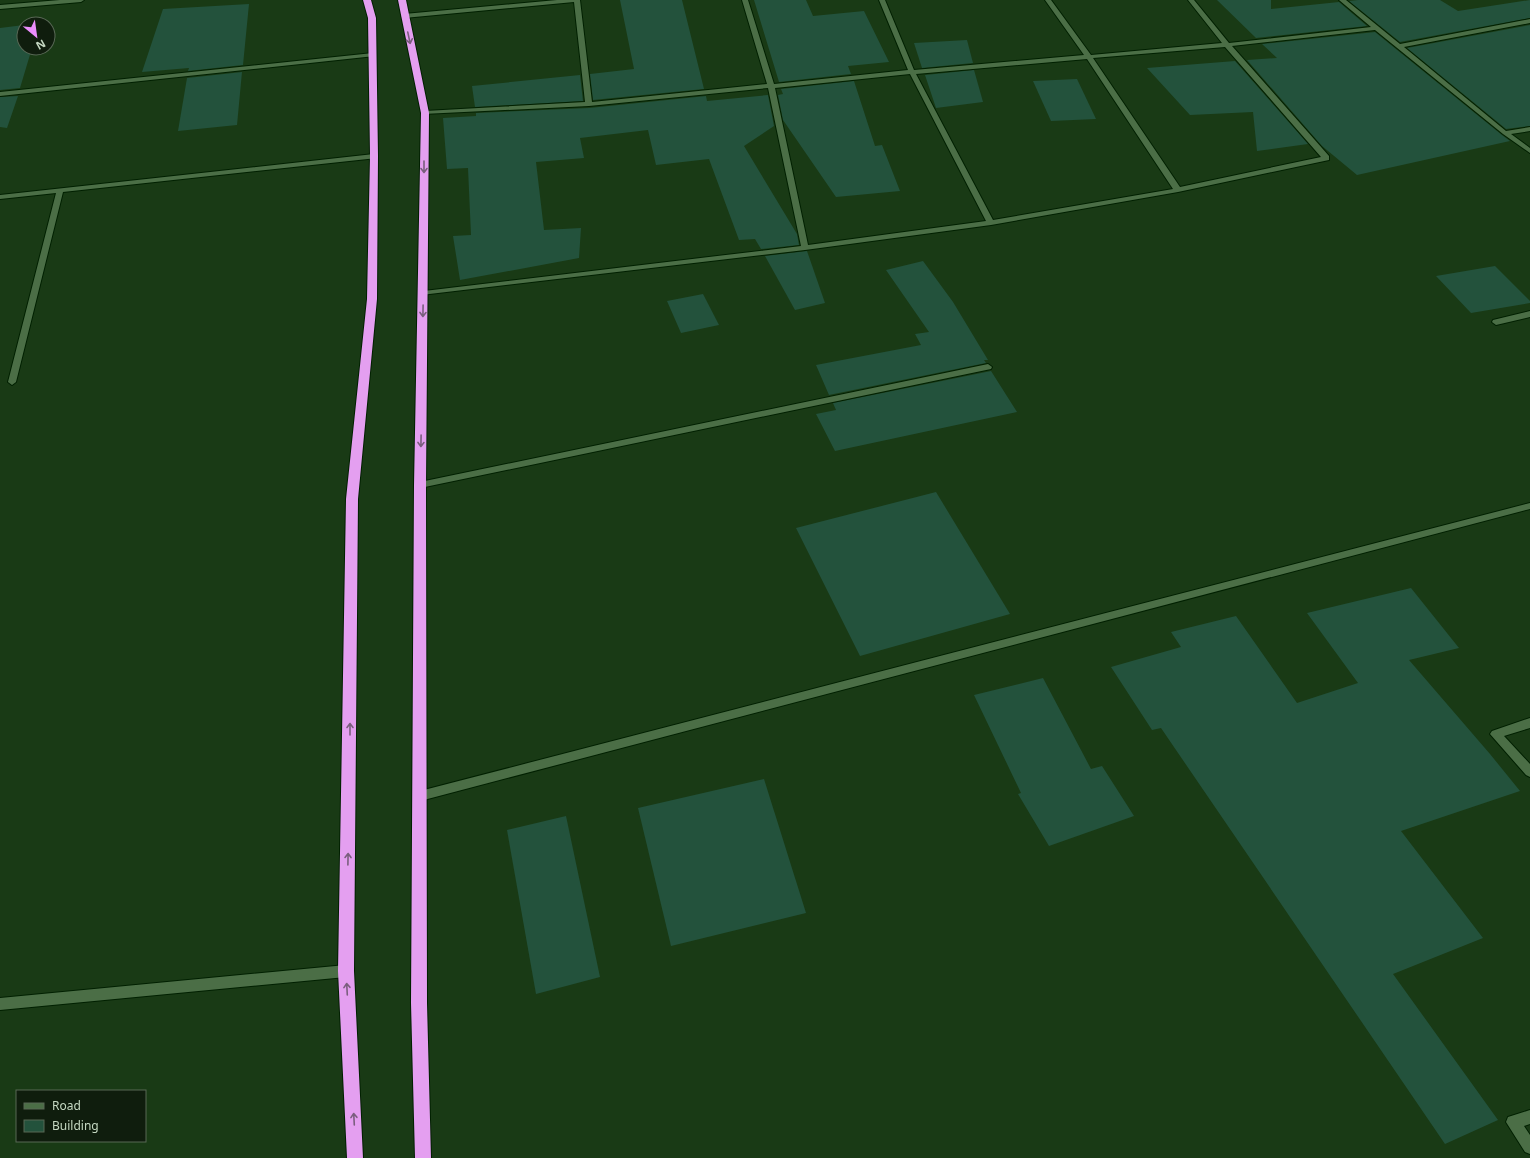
<svg xmlns="http://www.w3.org/2000/svg" width="1530" height="1158" viewBox="0 0 1530 1158" font-family="'Noto Sans',sans-serif">
<style>
.building{fill:#23523c}
.lines{fill:none;stroke-linecap:round;stroke-linejoin:round}
.minor-casing{stroke:#012000;stroke-width:2}
.highway-casing{stroke:#012000;stroke-width:2}
.minor{fill:#4b6e46;fill-rule:evenodd}
.highway{fill:#e49ff0;fill-rule:evenodd}
.oneway{stroke:#7a5e7e}
</style>
<rect width="100%" height="100%" fill="#193a15"/>
<g class="building">
<path d="M620,0h62l22,89 -111,11 -3,-26 44,-5z"/>
<path d="M754,0h52l7,16 51,-5 25,51 -41,4 3,8 -72,8z"/>
<path d="M1217,0h54v9l68,-7 28,24 -111,12z"/>
<path d="M1358,0h82l18,11 72,-11v18l-130,24 -51,-41z"/>
<path d="M249,4l-6,61 -55,6 1,-3 -47,4 21,-63z"/>
<path d="M24,25v23h8l-12,40 -20,2v-62z"/>
<path d="M1530,25v101l-24,3 -99,-81z"/>
<path d="M1375,32l127,103 8,6 -153,34 -35,-29 -75,-86 30,-2 -15,-14z"/>
<path d="M967,40l6,23 -51,5 -8,-25z"/>
<path d="M1235,61l73,83 -51,7 -4,-39 -63,3 -43,-47z"/>
<path d="M974,70l9,32 -47,6 -11,-33z"/>
<path d="M242,72l-5,53 -59,6 9,-53z"/>
<path d="M580,75l3,26 -108,6 -3,-21z"/>
<path d="M1077,79l19,40 -45,2 -18,-40z"/>
<path d="M854,81l21,65 7,-1 18,46 -64,6 -53,-77 -5,-25 5,-1 -2,-5z"/>
<path d="M768,95l6,31 -30,20 53,88 2,11 -38,4 -6,-10 -16,1 -30,-81 -53,6 -8,-35 -68,8 4,20 -48,4 8,68 37,-2 -2,30 -119,22 -7,-44 18,-1 -3,-67 -21,1 -4,-51 33,-2v-3l113,-5 117,-12 1,5z"/>
<path d="M18,96l-11,32 -7,-1v-30z"/>
<path d="M807,251l18,52 -30,7 -30,-54z"/>
<path d="M923,261l30,41 35,58h-4l2,3 -157,32 -13,-30 105,-20 -6,-11 14,-2 -43,-62z"/>
<path d="M1495,266l35,35v2l-59,10 -35,-37z"/>
<path d="M703,294l16,31 -38,8 -14,-32z"/>
<path d="M991,371l26,41 -182,39 -19,-37 20,-4 -3,-7z"/>
<path d="M936,492l74,122 -150,42 -64,-128z"/>
<path d="M1411,588l48,60 -50,12 81,94 30,37 -119,40 82,107 -90,36 105,146 -53,24 -284,-416 -9,2 -41,-63 70,-20 -10,-15 65,-16 61,87 61,-20 -51,-70z"/>
<path d="M1043,678l48,91 11,-3 32,50 -85,30 -31,-52 3,-1 -47,-98z"/>
<path d="M764,779l42,134 -135,33 -33,-138z"/>
<path d="M566,816l34,161 -64,17 -29,-164z"/>
</g>
<g class="lines">
<defs>
<g id="minor">
<path d="M60,0h24l-3,2 -81,7v-4z"/>
<path d="M557,0h23l12,102 175,-18 -25,-84h6l26,84 134,-14 -29,-70h6l29,70 170,-15 -39,-55h6l40,55 131,-12 -34,-43h6l35,43 142,-16 -32,-27h7l54,44 130,-25v4l-126,24 102,84 24,-4v4l-19,3 19,14v5l-27,-19 -128,-104 -143,16 97,110v4l-151,32 -187,33 -186,25 -384,45 -1,-2 4,-2 377,-45 -33,-158 -179,18 -166,8 -1,-1 3,-2 160,-9 -11,-100 -170,16 -3,-2 3,-2zM1225,47l96,110 -141,30 -87,-129zM1087,59l86,130 -180,31 -77,-146zM910,74l76,147 -178,24 -33,-157z"/>
<path d="M373,53l2,1v2l-375,40v-4z"/>
<path d="M374,154l4,2 -1,2 -314,34 -47,190 -4,3 -4,-3 48,-189 -56,6v-4z"/>
<path d="M1530,311v6l-34,8 -4,-3 1,-2z"/>
<path d="M988,364l4,3 -1,2 -571,119 -5,-3 5,-3z"/>
<path d="M1530,503v6l-1110,292 -4,-2 -2,-3 2,-3 4,-2z"/>
<path d="M1530,718v10l-26,8 26,28v13l-4,-2 -36,-41 2,-3z"/>
<path d="M346,965l4,2 2,4 -2,4 -4,2 -346,33v-12z"/>
<path d="M1530,1110v14l-6,2 6,9v19l-5,-2 -19,-30 2,-5z"/>
</g>
<g id="highway">
<path d="M363,0h8l5,18 2,138 -1,143 -19,200 -4,472 9,187h-16l-9,-187 8,-472 21,-200 3,-143 -2,-138z"/>
<path d="M398,0h8l23,113 -3,372 1,518 4,155h-16l-4,-155 3,-518 7,-372z"/>
</g>
</defs>
<use href="#minor" class="minor-casing"/>
<use href="#highway" class="highway-casing"/>
<use href="#minor" class="minor"/>
<use href="#highway" class="highway"/>
</g>
<defs><path id="oneway-shaft" d="M-6 0H5M1.5-3L5.5 0L1.5 3" fill="none" stroke-width="1.6" stroke-linecap="round" stroke-linejoin="round"/></defs>
<g class="oneway">
<use href="#oneway-shaft" transform="translate(409 38) rotate(78)"/>
<use href="#oneway-shaft" transform="translate(424 167) rotate(90)"/>
<use href="#oneway-shaft" transform="translate(423 311) rotate(91)"/>
<use href="#oneway-shaft" transform="translate(421 441) rotate(91)"/>
<use href="#oneway-shaft" transform="translate(350 729) rotate(-90)"/>
<use href="#oneway-shaft" transform="translate(348 859) rotate(-89)"/>
<use href="#oneway-shaft" transform="translate(347 989) rotate(-93)"/>
<use href="#oneway-shaft" transform="translate(354 1119) rotate(-93)"/>
</g>
<rect x="16" y="1090" width="130" height="52" fill="#0f1d0d" stroke="#586855"/>
<rect x="24" y="1103" width="20" height="6" fill="#4b6e46" stroke="#586855"/>
<text x="52" y="1110" font-size="12" fill="#c5d8c2">Road</text>
<rect x="24" y="1120" width="20" height="12" fill="#23523c" stroke="#586855"/>
<text x="52" y="1130" font-size="12" fill="#c5d8c2">Building</text>
<g transform="translate(36 36) rotate(151)"><circle r="19" fill="#0f1d0d" stroke="#586855"/>
<path d="M0-3L7 15L0 10L-7 15Z" fill="#eb8dfc"/>
<text y="-6" font-size="11" font-weight="bold" text-anchor="middle" fill="#c5d8c2">N</text>
</g>
</svg>
